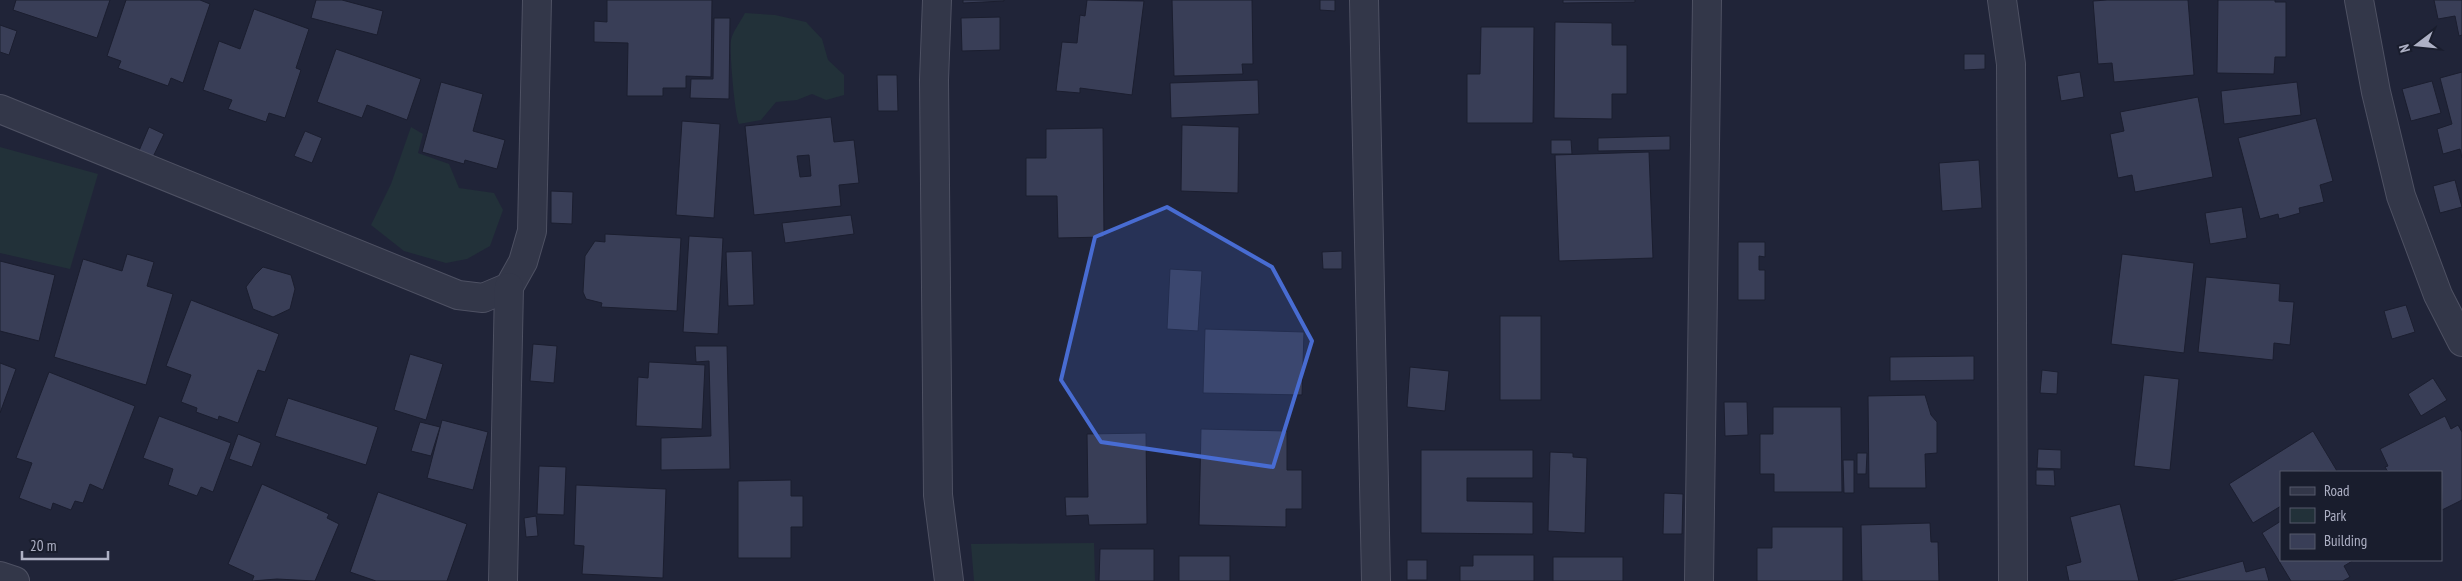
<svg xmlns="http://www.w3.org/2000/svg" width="2462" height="581" viewBox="0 0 2462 581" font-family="'PT Sans Narrow',sans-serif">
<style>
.green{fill:#223139}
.building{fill:#393e57;stroke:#1b1e2f;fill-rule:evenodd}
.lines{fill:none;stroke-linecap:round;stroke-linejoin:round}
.minor-casing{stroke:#4e5163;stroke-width:30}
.minor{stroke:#333749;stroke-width:28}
.marked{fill:#486cd2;fill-opacity:0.2;stroke:#486cd2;stroke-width:4;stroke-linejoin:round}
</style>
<rect width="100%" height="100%" fill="#202438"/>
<g class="green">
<path d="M745,13l30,2 31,7 16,17 6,21 16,15v20l-18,5 -14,-6 -15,6 -21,2 -15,18 -22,4c-4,-8 -10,-74 -8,-84 2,-9 10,-19 14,-27z"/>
<path d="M411,127l12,7 -5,19 31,11 10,24 35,5 9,17 -13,36 -23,13 -21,4 -42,-12 -33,-26 20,-41z"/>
<path d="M0,147l98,27 -28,95 -70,-16z"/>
<path d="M1094,543l1,38h-121l-3,-37z"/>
</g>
<g class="building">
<path d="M16,0h94l-13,38 -84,-28z"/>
<path d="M126,0h74l10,4 -27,79 -12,-5 -3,8 -50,-18 3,-7 -14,-5z"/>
<path d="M316,0h26l41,11 -6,24 -66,-17z"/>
<path d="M607,0h105l-1,77 -25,-1v12h-23v8h-36l1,-53 -34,-1v-21l13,1z"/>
<path d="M963,0h41v1l-41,2z"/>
<path d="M1087,0l57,1 -12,94 -52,-7v5l-24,-2 6,-49 15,1 3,-28 5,1z"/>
<path d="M1172,0h80l1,64h-11l1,10 -69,2z"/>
<path d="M1320,0h15v11l-15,-1z"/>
<path d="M1563,0h72v2l-72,1z"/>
<path d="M2107,0h81l6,75 -80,7 -2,-19 -14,1 -5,-63z"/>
<path d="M2218,0h57v2h11v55h-11l-1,17 -57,-1z"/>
<path d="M2434,0h28v35l-3,1 -4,-20 -17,3z"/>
<path d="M254,9l55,20 -13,39 5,2 -16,48 -16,-5 -3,9 -38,-13 4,-9 -29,-10 16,-49 21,8z"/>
<path d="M1000,17v33l-38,1 -1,-33z"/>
<path d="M714,18h16l-1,81 -39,-1 1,-19h22z"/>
<path d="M1555,22l57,1v22h15v49h-15v25l-58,-1z"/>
<path d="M0,25l17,6 -8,24 -9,-3z"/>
<path d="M1481,27h53l-1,96h-66v-49h13z"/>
<path d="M336,49l85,30 -14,41 -40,-15 -5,13 -45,-16z"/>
<path d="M1964,54h21v15l-21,1z"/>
<path d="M2080,72l4,25 -23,4 -4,-25z"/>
<path d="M2462,72v86l-2,-9 -17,5 -6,-25 15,-5 -12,-46z"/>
<path d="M877,75h20l1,36h-20z"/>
<path d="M1258,80l1,34 -88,4 -1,-35z"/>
<path d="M2432,81l9,32 -30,8 -9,-32z"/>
<path d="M441,82l42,12 -10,37 32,9 -8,29 -32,-9 -1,4 -42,-12z"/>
<path d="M2297,82l4,33 -77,9 -3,-33z"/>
<path d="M2198,97l15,80 -78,15 -3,-17 -14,3 -8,-44 14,-3 -4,-19z"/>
<path d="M831,117l3,25 20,-2 5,43 -20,2 2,21 -87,9 -9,-89zM809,155l2,21 -11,1 -3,-21z"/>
<path d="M2316,118l17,63 -13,4 4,17 -25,6 1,5 -21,6 -1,-5 -18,5 -22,-81z"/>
<path d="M682,121l38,3 -6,94 -38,-3z"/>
<path d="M1182,125l57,2 -1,66 -57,-2z"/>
<path d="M149,127l15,7 -12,25 -14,-6z"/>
<path d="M1103,128l1,109 -46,1 -1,-42h-31v-38h20v-29z"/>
<path d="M305,131l17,7 -10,25 -18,-7z"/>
<path d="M1670,136v14l-72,1v-13z"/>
<path d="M1551,140h20l1,14h-21z"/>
<path d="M1649,152l4,106 -94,3 -4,-106z"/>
<path d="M1979,160l3,48 -40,3 -3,-48z"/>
<path d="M2455,180l7,27 -22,6 -7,-27z"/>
<path d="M551,191l22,1 -1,32 -21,-1z"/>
<path d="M2242,207l5,31 -37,6 -5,-31z"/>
<path d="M851,215l3,19 -69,9 -3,-20z"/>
<path d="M605,234l76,4 -4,73 -76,-4 1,-4 -16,-4 -3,-7 2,-36 10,-15 10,1z"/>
<path d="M689,236l34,2 -5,96 -35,-2z"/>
<path d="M1738,242h27v15l-6,-1v14h6v30h-27z"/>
<path d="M752,251l2,54 -26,1 -2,-54z"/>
<path d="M1342,251v18h-19l-1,-17z"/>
<path d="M127,254l27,8 -7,24 26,8 -27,91 -92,-28 29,-98 39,12z"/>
<path d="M2122,254l72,9 -10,90 -73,-9z"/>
<path d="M0,261l55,14 -16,66 -39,-10z"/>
<path d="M263,267l28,8 4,14 -5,20 -17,8 -20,-8 -7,-22 9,-12z"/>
<path d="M1170,269l32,2 -4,60 -31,-2z"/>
<path d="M2206,277l74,7 -1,17 15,1 -4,43 -16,-2 -1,17 -75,-8z"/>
<path d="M191,300l88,34 -14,38 -7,-2 -20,53 -19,-7 -1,4 -22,-8 1,-4 -16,-6 10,-27 -25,-9z"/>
<path d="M2406,305l9,27 -23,7 -8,-28z"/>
<rect x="1500" y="316" width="41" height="84"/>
<path d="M1205,329l99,3 -2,63 -99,-2z"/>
<path d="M533,344l24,2 -3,37 -24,-2z"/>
<path d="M695,346h32l3,123 -69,1v-32l50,-2 -2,-75 -13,1z"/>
<path d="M410,354l33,10 -17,56 -32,-10z"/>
<path d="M1974,356v24l-84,1v-24z"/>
<path d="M649,362l56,3 -3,64 -66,-3 2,-49 10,1z"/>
<path d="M0,363l16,6 -16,44z"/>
<path d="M1410,367l39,4 -4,40 -38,-4z"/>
<path d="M2042,370l16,2 -1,22 -17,-1z"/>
<path d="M49,372l86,34 -32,84 -13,-6 -7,19 -8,-2 -4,9 -18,-7 -2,7 -32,-12 13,-35 -16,-5z"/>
<path d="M2144,375l35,4 -9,91 -36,-4z"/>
<path d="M2433,378l14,22 -26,16 -13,-22z"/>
<path d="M1925,395l6,20 6,7v31l-12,1 1,34h-57l-1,-92z"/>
<path d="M288,398l90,29 -12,38 -91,-29z"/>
<path d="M1724,402h23l1,33 -23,1z"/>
<path d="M1773,407h68l1,85h-68v-18h-14v-40h13z"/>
<path d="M159,416l72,27 -18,49 -12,-5 -4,9 -29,-11 5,-16 -30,-11z"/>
<path d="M2445,416l6,13 7,-4 4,7v68l-20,10 -1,-38h-53l-3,-5 3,-1 -8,-17z"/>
<path d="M442,420l46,12 -15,58 -46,-12z"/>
<path d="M420,422l20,5 -9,29 -20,-5z"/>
<path d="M1201,429l86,2v39h15v39h-16v18l-87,-2z"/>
<path d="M2313,431l24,40 -56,1v34l-28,17 -24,-39z"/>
<path d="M1146,433l1,91 -58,1 -1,-10 -22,1 -1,-19h23l-1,-63z"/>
<path d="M238,434l23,9 -9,24 -23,-8z"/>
<path d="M2038,449l23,1v19l-24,-1z"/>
<path d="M1421,450h112v28h-66v23l66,1v32l-112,-1z"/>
<path d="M1550,452l23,1v4l14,1 -2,75 -37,-2z"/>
<path d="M1857,453h10l-1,21h-9z"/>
<path d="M1843,460h11v33h-10z"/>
<path d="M539,466l27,1 -2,48 -27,-1z"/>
<path d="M2036,470h18l1,16 -19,-1z"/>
<path d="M791,480v16h12v31h-12v31h-53v-77z"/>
<path d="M262,484l67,30 -2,4 12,6 -24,57 -38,-2 -25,2 2,-5 -26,-12z"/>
<path d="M576,485l90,4 -3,89 -81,-4 2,-28 -10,-1z"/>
<path d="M378,492l89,32 -20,57h-71l-26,-9z"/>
<path d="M1664,493l19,1 -1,40h-19z"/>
<path d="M2120,504l19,77h-70l-3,-15 15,-4 -11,-45z"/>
<path d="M536,516l2,20 -12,1 -2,-19z"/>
<path d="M2281,521v39h73l-10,6 6,11 -7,4h-52l-29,-48z"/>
<path d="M1930,523l1,19h7l1,39h-77l-1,-56z"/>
<path d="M1772,527h71v54h-86v-33h15z"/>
<path d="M1100,549h54v32h-55z"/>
<path d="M1473,555h61v26h-74v-15h13z"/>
<rect x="1179" y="556" width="51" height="25"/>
<rect x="1553" y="557" width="70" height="24"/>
<rect x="1407" y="560" width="20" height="20"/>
<path d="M2243,561l3,11 19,-5 4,14h-99z"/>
</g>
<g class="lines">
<defs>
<g id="minor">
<path d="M937,0l-3,80 4,415 11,86"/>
<path d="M1364,0l12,581"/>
<path d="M2002,0l9,64 2,517"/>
<path d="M2359,0l17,92 25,104 37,99 24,47"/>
<path d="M0,109l458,186 25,3 26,-11 14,-25 9,-31 5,-231"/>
<path d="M0,576l15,5"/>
<path d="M503,581l6,-294"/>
<path d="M1699,581l8,-581"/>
</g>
</defs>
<use href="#minor" class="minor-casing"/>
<use href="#minor" class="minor"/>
</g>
<path class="marked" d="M1167,207l105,60 40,74 -39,126 -172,-25 -40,-62 34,-143z"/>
<rect x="2280" y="471" width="162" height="90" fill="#191d2d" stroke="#55586a"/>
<rect x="2290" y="487" width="25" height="8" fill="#333749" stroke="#55586a"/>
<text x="2324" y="496" font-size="15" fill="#aeb1c5">Road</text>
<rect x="2290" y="508" width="25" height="15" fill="#223139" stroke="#55586a"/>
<text x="2324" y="521" font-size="15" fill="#aeb1c5">Park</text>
<rect x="2290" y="534" width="25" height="15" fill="#393e57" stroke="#55586a"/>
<text x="2324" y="546" font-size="15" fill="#aeb1c5">Building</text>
<g transform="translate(2417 45) rotate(254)" stroke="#191d2d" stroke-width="4" paint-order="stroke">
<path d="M0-4L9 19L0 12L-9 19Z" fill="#aeb1c5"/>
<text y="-8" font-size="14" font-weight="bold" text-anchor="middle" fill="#aeb1c5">N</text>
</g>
<path d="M22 551v8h86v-8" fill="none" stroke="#aeb1c5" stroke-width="2.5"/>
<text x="30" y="551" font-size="15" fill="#aeb1c5" stroke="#191d2d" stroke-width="4" paint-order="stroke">20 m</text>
</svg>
